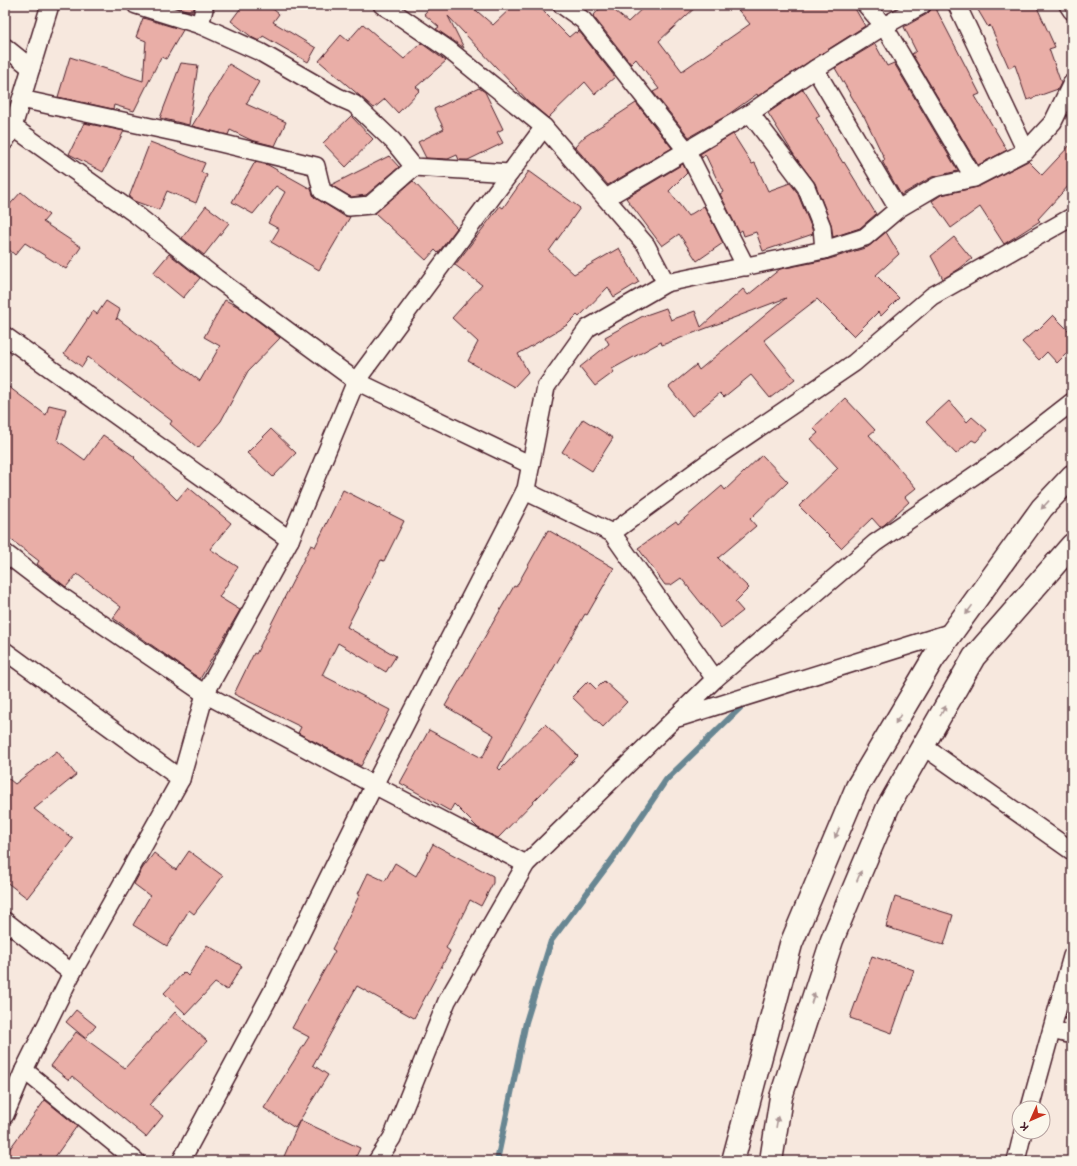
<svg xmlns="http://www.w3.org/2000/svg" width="1077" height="1166" viewBox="0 0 1077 1166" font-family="Itim,sans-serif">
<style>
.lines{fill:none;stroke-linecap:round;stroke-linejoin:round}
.stream{stroke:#678692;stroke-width:6}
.building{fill:#e9aea7;stroke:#4a1f2b}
.street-casing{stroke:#4a1f2b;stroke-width:20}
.secondary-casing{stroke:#4a1f2b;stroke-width:25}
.street{stroke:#fbf7ec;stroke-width:17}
.secondary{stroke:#fbf7ec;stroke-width:22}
.oneway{fill:#ab9695}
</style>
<rect width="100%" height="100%" fill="#f7e8de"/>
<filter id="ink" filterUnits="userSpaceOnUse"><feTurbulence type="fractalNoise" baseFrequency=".025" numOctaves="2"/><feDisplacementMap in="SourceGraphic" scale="8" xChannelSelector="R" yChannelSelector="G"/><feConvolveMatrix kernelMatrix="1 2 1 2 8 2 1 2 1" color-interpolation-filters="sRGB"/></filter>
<g filter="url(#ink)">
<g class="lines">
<path class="stream" d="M497,1161l29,-139 25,-81 63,-84 52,-77 80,-78"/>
</g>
<g class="building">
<path d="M170,5h25l-2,7z"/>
<path d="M243,5h25l11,9 -6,8 43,26 -8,14 -45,-26 -4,5 -6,-3 -22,-17z"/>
<path d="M432,5h38l23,20 21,-20h23l32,32 6,-5 2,1 2,-2 36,46 -20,17 -10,-12 -37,36 -20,-17 -80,-85 16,32 -28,-19 3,-2 -15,-13z"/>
<path d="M603,5h5l20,17 18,-17h52l-39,36 23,30 68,-47 -16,-19h119l12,21 -55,35 -52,35 -1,-2 -31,22 -37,21 -36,-45 6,-3 -23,-30 -5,5 -38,-48z"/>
<path d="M932,5h2l46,89 -5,2 32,54 -29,15 -66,-111 4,-3 -12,-24 23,-13 4,-4z"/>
<path d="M975,5h61l19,42 -6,2 12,34 -3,6 -31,11 -12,-35 -6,3 -19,-43 -2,2z"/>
<path d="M143,18l40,12 -17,29 -5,-2 -27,54 -20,-6 -1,4 -55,-12 12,-40 73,24 3,-40 -10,-4z"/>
<path d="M363,24l41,35 17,-16 25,18 -30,26 4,3 -22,23 -13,-14 -11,9 -55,-47 22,-26 7,6z"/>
<path d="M875,44l12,22 7,-3 64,108 -26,6 -31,18 -19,-34 3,-1 -21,-44h-1l-28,-48z"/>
<path d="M181,63l17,2 -9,60 -29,-7z"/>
<path d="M229,64l30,18 -13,22 40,18 -11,24 -24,-6 -21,-10 -2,5 -36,-9z"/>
<path d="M479,88l6,4 18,37 -6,3 6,11 -35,17h-9l-2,-5 -9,4 -22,-1 -8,-16 26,-13 -10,-20z"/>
<path d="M803,89l17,27 -4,2 27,45 1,-1 32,52 -16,14 -27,9 -2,-13 -16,-41 -19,-25 -28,-45z"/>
<path d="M636,103l36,45 -64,37 -33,-38 9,-10z"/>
<path d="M351,116l22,23 -27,28 -23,-24z"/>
<path d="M84,123l40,8 -21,41 -34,-18z"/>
<path d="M733,134l19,30 3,-1 13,28 22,-8 7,9 15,37 1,5 -50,17 -7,-19 -12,4 -2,-6 -3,2 -19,-38 3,-2 -18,-38 -3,4 -2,-4z"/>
<path d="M150,142l55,21 -4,9 6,3 -11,28 -29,-12 -8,19 -25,-9 -5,-4z"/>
<path d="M1072,143v39l-34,37 2,2 -36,23 -24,-37 -29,21 -19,-27 9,-6 37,-8 50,-26 14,14z"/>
<path d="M389,156l10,11 -33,28 -15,2 -20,-12z"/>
<path d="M255,162l13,3 43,24 3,8 3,2 27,17 6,1 -31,53 -48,-28 8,-13 -11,-6 17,-31 -9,-6 -23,28 -21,-12z"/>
<path d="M683,164l4,9 -18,18 19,25 16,-10 19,37 -26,18 -18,-27 -17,12 -36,-48z"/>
<path d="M529,171l51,37 -31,43 25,23 45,-26 20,34 -25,15 -6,-10 -29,30 -2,-2 -10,10 -49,29 10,18 -14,15 -46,-26 10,-19 -26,-24 30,-33 -27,-20 45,-59 3,2z"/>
<path d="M413,181l44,47 -19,25 -3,-3 -9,10 -51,-47z"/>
<path d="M21,192l28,23 -6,7 38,25 -15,22 -41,-26 -10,12 -10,-9v-36z"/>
<path d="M206,206l23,17 -25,32 -22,-17z"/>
<path d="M886,232l13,22 -23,21 23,23 -18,18 -3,-4 -24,24 -37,-37 -53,41 31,39 -25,19 -19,-23 -27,22 -4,-4 -28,23 -23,-29 27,-22 3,5 87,-72 -124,47 -1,-3 -49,27 2,3 -19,14 -15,-19 29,-23 -4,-7 38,-21 23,-8 5,12 24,-9 6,16 42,-38 5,6 32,-26 46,-9 42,-13z"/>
<path d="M954,237l18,22 -13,10 -16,10 -12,-23z"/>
<path d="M169,254l31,24 -17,20 -30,-25z"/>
<path d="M225,300l16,8 39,30 -32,33 -27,50 -23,27 -28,-24 2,-3 -84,-64 -6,10 -18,-13 29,-43 4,3 9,-13 14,9 -4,10 1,-2 83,63 20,-35 -16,-9z"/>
<path d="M1053,315l19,19v14l-15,15 -10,-11 -8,8 -17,-18 14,-12 1,1z"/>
<path d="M5,384l41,31 3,-10 17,4 -9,31 28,20 18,-25 32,22 -1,1 43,42 11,-13 43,36 -21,26 28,18 -19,30 21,13 -40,69 -87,-61 8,-11 -44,-33 -11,13 -29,-23 2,-3 -34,-26z"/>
<path d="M845,398l30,32 -6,5 47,53 -11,9 4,5 -25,23 -4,2 -8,-9 -31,30 -42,-42 39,-38 -27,-29 7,-6 -5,-5z"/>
<path d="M949,401l18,21 5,-5 15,13 -11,12 -4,-2 -16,14 -30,-32z"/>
<path d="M583,419l30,19 -21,33 -30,-19z"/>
<path d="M271,429l25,24 -23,24 -26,-24z"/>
<path d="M762,455l26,27 -38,37 6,7 -38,32 31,30 -14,14 8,9 -22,17 -40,-50 -10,7h-6l-27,-37 38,-27 2,3 44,-38 3,4z"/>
<path d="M343,490l61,31 -20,40 -3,-1 -34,67 49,29 -10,16 -48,-29 -16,32 68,35 -29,56 -63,-33 3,-6 -67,-33 20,-41 2,1 55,-109 4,2z"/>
<path d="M548,530l66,38 -27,47 -2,-1 -36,62 -51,92 2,2 45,-46 33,32 -80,82 -20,-10 -24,-24 -4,7 -50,-28 29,-53 53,28 12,-23 -49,-29 69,-120 2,1z"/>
<path d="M588,681l8,8 8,-8 23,21 -24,25 -31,-30z"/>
<path d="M57,751l19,24 -42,34 39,30 -46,59 -22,-17v-105l10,8z"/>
<path d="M433,844l60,32v7l-12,23 -11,-6 -24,48 4,3 -36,67 -57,-32 -44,79 15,10 -33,53 -31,-20 45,-71 -17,-9 43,-77 -3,-2 28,-55h-2l10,-21 17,8 10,-18 21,13z"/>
<path d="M189,851l34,25 -29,38 -5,-4 -22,36 -34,-21 17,-29 -16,-12 8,-15 12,-16 22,17z"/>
<path d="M895,897l58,18 -9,30 -58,-18z"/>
<path d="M207,945l35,21 -15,24 -12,-7 -29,31 -22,-21 20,-21 4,4z"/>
<path d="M872,956l42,14 -22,63 -42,-15z"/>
<path d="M76,1010l20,16 -11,12 -19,-16z"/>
<path d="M175,1012l32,29 -58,64 14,11 -17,21 -74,-61 -3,4 -18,-14 25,-34 49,36z"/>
<path d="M45,1100l32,26 -25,35h-35l-11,-7z"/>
<path d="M300,1120l60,28 -6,13h-72z"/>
</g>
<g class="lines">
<defs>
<g id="street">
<path d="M136,5l64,20 60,27 78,45 16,7 39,37 21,26 96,6"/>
<path d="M382,5l10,6 57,39 95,77 102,118 20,38"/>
<path d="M562,5l21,15 104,131 59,116"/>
<path d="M866,5l18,21 90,152"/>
<path d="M957,5l69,146"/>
<path d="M1068,5l4,6"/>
<path d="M200,25l5,-20"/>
<path d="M5,47l26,21"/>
<path d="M815,69l83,140"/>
<path d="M21,99l162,35 133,32 6,25 27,16 21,-2 44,-38"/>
<path d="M750,113l56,74 16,40 2,23"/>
<path d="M13,127l121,86 82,65 140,103 175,84"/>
<path d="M5,141l8,-14 37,-122"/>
<path d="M606,198l144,-85 65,-44 69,-43 38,-21"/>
<path d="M5,336l285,204"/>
<path d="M525,491l87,42 95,-70 147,-100 78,-67 140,-79"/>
<path d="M612,533l103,146"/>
<path d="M5,553l59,45 141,96 169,91 152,79"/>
<path d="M5,651l176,128"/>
<path d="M678,718l274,-86"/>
<path d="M923,746l149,105"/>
<path d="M5,921l67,52"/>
<path d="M1052,1030l20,5"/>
<path d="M24,1070l112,91"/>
<path d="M1030,1108l42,-152"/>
<path d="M5,1115l19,-45 48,-97 109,-194 24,-85 85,-154 66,-159 188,-254"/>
<path d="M181,1161l91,-169 102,-207 152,-296 20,-102 42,-59 78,-45 158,-33 41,-13 33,-28 39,-23 37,-8 52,-27 27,-29 19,-39"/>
<path d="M377,1161l15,-23 55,-137 79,-137 189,-185 160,-136 125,-85 72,-56"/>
<path d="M1016,1161l7,-29"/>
</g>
<g id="secondary">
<path d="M733,1161l58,-217 66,-157 76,-128 109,-151 30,-32"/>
<path d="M771,1161l10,-64 51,-157 56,-133 86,-150 98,-112"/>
</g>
</defs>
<use href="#street" class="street-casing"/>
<use href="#secondary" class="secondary-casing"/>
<use href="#street" class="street"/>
<use href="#secondary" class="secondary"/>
</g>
<defs><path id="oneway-solid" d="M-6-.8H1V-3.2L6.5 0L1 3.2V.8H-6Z"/></defs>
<g class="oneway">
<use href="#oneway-solid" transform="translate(1045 505) rotate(133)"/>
<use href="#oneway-solid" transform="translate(969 610) rotate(126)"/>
<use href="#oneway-solid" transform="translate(943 711) rotate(-60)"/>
<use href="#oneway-solid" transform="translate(898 719) rotate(121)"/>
<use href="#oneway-solid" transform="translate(837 833) rotate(113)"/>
<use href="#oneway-solid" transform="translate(859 876) rotate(-67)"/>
<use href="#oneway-solid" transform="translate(813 998) rotate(-72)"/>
<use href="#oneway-solid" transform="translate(777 1122) rotate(-81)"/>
</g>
</g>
<rect width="1077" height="1166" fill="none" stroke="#fbf7ec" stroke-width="20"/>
<rect x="10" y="10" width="1057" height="1146" fill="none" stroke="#4a1f2b" stroke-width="1.5" filter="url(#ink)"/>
<g transform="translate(1031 1120) rotate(225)"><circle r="19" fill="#fbf7ec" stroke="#b4a19f"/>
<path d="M0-3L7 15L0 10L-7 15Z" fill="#c8321e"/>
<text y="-6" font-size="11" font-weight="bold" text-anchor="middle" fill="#4a1f2b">K</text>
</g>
</svg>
